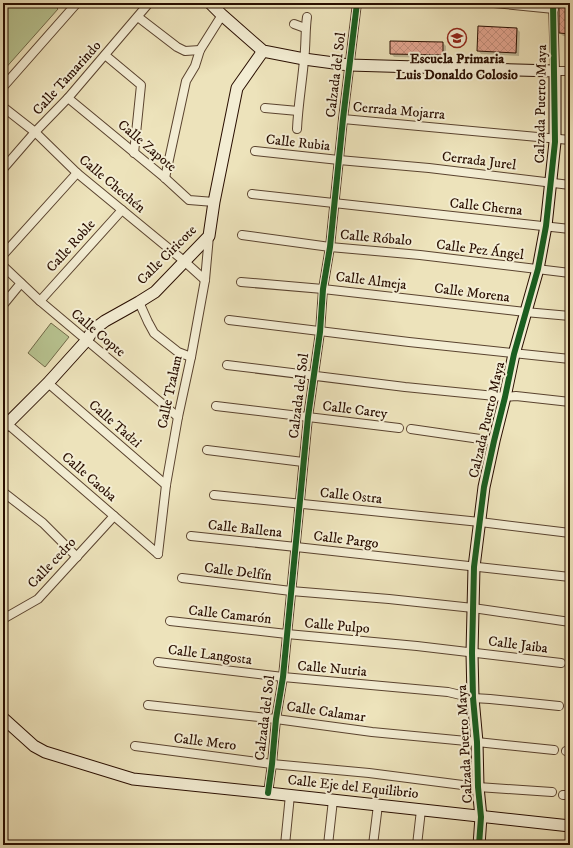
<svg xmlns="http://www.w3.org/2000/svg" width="573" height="848" viewBox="0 0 573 848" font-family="'IM FELL DW Pica',serif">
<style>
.grass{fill:#b8c491;stroke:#706948}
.shadow{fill:#0003}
.building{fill:url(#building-cross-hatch);stroke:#290e00}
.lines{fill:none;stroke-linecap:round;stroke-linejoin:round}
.street-casing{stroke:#5a432f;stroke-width:10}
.secondary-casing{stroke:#290e00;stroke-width:13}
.street{stroke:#f3edd3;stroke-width:8}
.secondary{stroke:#f3edd3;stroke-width:11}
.cycleway-casing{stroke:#f3edd3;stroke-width:8}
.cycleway{stroke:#1b5e20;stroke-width:6}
.labels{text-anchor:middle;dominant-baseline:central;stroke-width:4;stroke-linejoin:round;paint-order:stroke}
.poi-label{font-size:14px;font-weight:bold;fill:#290e00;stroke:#f3edd3}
.street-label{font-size:14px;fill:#290e00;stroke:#f3edd3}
</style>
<defs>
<pattern id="building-cross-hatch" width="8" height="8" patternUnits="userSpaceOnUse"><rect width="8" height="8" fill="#e5a793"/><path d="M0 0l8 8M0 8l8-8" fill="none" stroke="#c48f7d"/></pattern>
</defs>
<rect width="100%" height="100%" fill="#ede3bb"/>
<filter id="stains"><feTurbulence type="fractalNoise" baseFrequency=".005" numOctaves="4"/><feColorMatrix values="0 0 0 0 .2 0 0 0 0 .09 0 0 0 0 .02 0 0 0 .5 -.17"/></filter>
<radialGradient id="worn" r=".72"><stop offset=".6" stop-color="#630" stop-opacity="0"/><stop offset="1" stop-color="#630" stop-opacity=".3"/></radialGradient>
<g class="grass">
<path d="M3,3h49l6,6 -55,62z"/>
<path d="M51,323l18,14 -24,30 -17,-14z"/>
</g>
<g class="shadow">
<path d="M560,3h10v33h-7l-3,-3z"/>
<path d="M517,29l3,3 -1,24 -38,-2 -3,-4z"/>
<path d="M443,43l3,3v12l-52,-1 -3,-4z"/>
</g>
<g class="building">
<path d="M558,3h12v31l-11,-1v-24z"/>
<path d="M478,26l39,2 -1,25 -39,-2z"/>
<path d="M390,41l53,1v13l-53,-1z"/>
</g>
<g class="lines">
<defs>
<g id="street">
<path d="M494,3l60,6"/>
<path d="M553,3l2,68h15"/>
<path d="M138,17l39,30 8,4 15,-1"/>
<path d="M294,24l11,4"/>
<path d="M105,55l36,30 -7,68"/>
<path d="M3,87l74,-84"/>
<path d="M68,98l97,80 24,22 25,2"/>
<path d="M3,107l32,25 42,41 107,88 21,19"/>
<path d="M265,108l33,3"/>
<path d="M343,119l227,21"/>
<path d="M297,129c1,-23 5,-46 7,-69 2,-14 1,-29 3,-43"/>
<path d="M255,151l84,9 90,8 141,17"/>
<path d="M3,169l32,-37 33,-34 81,-95"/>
<path d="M165,178l21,-97 9,-15 5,-16 22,-35"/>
<path d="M252,194l318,35"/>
<path d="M242,235l88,12 90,8 150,18"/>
<path d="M3,255l74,-82"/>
<path d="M3,266l37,35 138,116"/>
<path d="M241,282l82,7 202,23 45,4"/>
<path d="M40,301l82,-91"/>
<path d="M139,302l9,20 6,11 24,19 13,5"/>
<path d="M3,305l18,-22"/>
<path d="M229,320l180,22 161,17"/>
<path d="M227,365l178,22 100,10 11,-1 54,6"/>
<path d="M48,383l118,102"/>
<path d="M216,406l183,22"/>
<path d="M3,420l155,134"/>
<path d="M411,429l83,12"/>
<path d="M207,450l96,12"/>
<path d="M3,492l40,31 34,34"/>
<path d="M214,495l266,27 90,11"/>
<path d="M191,536l105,11 274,30"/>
<path d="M158,554l8,-69 12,-68 13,-60 14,-77 4,-44"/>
<path d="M182,578l109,13 98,8 84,9 97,14"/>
<path d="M3,619l35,-20 76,-83"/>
<path d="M170,621l117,13 130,12 144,17"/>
<path d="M158,662l125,15 165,15 25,6 17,1 69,7"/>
<path d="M148,705l128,14 96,13 105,10 77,8"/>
<path d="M135,746l137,18 97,9 109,14 74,5"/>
<path d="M566,751l4,1"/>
<path d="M268,793l4,-29 4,-45 7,-42 25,-260 12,-85 3,-43 7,-42 13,-128 14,-116"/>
<path d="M563,795h7"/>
<path d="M285,845l5,-50"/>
<path d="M328,845l5,-45"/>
<path d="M373,845l5,-40"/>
<path d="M417,845l4,-35"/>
</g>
<g id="secondary">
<path d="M210,3l12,12 41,36 41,8 45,6 206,6v71l-9,84 -8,43 -24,85 -9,43 -11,44 -10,46 -10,80 -2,86 1,45 4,44 1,45 3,30 -2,28"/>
<path d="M3,428l45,-45 38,-42 7,-11 12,-9 34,-19 16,-10 54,-56 5,-34 23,-114 26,-37"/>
<path d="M3,718l31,28 11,6 88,27 135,14 302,33"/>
</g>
</defs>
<use href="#street" class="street-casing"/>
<use href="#secondary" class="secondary-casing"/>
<use href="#street" class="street"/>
<use href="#secondary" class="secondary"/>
<defs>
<g id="cycleway">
<path d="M268,793l4,-29 4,-45 7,-42 25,-260 12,-85 3,-43 7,-42 13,-128 14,-116"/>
<path d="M479,845l2,-28 -3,-30 -1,-45 -4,-44 -1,-45 2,-86 10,-80 10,-46 11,-44 9,-43 24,-85 8,-43 9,-84 -2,-139"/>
</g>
</defs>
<use href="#cycleway" class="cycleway-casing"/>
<use href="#cycleway" class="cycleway"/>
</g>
<defs>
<symbol id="school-ring" viewBox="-11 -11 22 22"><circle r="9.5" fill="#f3edd3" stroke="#8f2418" stroke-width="1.5"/><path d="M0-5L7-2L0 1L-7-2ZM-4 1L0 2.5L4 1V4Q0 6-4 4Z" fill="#8f2418"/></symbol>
</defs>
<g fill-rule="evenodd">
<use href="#school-ring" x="446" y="27" width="22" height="22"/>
</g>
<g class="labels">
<g class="poi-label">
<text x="457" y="59">Escuela Primaria<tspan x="457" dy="16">Luis Donaldo Colosio</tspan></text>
</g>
<g class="street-label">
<text transform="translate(336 75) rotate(-83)">Calzada del Sol</text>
<text transform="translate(67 78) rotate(-48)">Calle Tamarindo</text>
<text transform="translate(541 104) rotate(-89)">Calzada Puerto Maya</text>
<text transform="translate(399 111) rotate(5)">Cerrada Mojarra</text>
<text transform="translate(298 143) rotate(6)">Calle Rubia</text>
<text transform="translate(147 146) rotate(40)">Calle Zapote</text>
<text transform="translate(479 161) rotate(7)">Cerrada Jurel</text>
<text transform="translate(112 184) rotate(40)">Calle Chechén</text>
<text transform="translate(486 207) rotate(6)">Calle Cherna</text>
<text transform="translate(376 238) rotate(5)">Calle Róbalo</text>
<text transform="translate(71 246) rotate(-48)">Calle Roble</text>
<text transform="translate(480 250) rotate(7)">Calle Pez Ángel</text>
<text transform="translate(167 255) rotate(-45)">Calle Ciricote</text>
<text transform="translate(371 281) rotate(7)">Calle Almeja</text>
<text transform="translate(472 293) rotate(7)">Calle Morena</text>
<text transform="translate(98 333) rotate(40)">Calle Copte</text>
<text transform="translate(170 392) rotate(-78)">Calle Tzalam</text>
<text transform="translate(299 396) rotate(-83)">Calzada del Sol</text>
<text transform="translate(355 410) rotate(7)">Calle Carey</text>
<text transform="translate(487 420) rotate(-77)">Calzada Puerto Maya</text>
<text transform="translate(115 424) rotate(41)">Calle Tadzi</text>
<text transform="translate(89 477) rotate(41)">Calle Caoba</text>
<text transform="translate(351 496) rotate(6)">Calle Ostra</text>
<text transform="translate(245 529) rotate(6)">Calle Ballena</text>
<text transform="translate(346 540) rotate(7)">Calle Pargo</text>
<text transform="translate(52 563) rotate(-47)">Calle cedro</text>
<text transform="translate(238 572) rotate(7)">Calle Delfín</text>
<text transform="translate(230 615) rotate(6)">Calle Camarón</text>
<text transform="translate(337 626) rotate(5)">Calle Pulpo</text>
<text transform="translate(518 645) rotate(7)">Calle Jaiba</text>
<text transform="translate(210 655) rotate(7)">Calle Langosta</text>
<text transform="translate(332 669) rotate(5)">Calle Nutria</text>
<text transform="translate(326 712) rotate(8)">Calle Calamar</text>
<text transform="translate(265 718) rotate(-83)">Calzada del Sol</text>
<text transform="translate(205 742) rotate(7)">Calle Mero</text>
<text transform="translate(465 744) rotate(-93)">Calzada Puerto Maya</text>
<text transform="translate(353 787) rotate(6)">Calle Eje del Equilibrio</text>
</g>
</g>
<rect width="573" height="848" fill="none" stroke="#ede3bb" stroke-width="16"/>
<rect x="4" y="4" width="565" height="840" fill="none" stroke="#290e00" stroke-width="2"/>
<rect x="8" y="8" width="557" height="832" fill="none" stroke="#290e00"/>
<rect width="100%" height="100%" filter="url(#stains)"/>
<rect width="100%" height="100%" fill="url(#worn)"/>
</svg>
